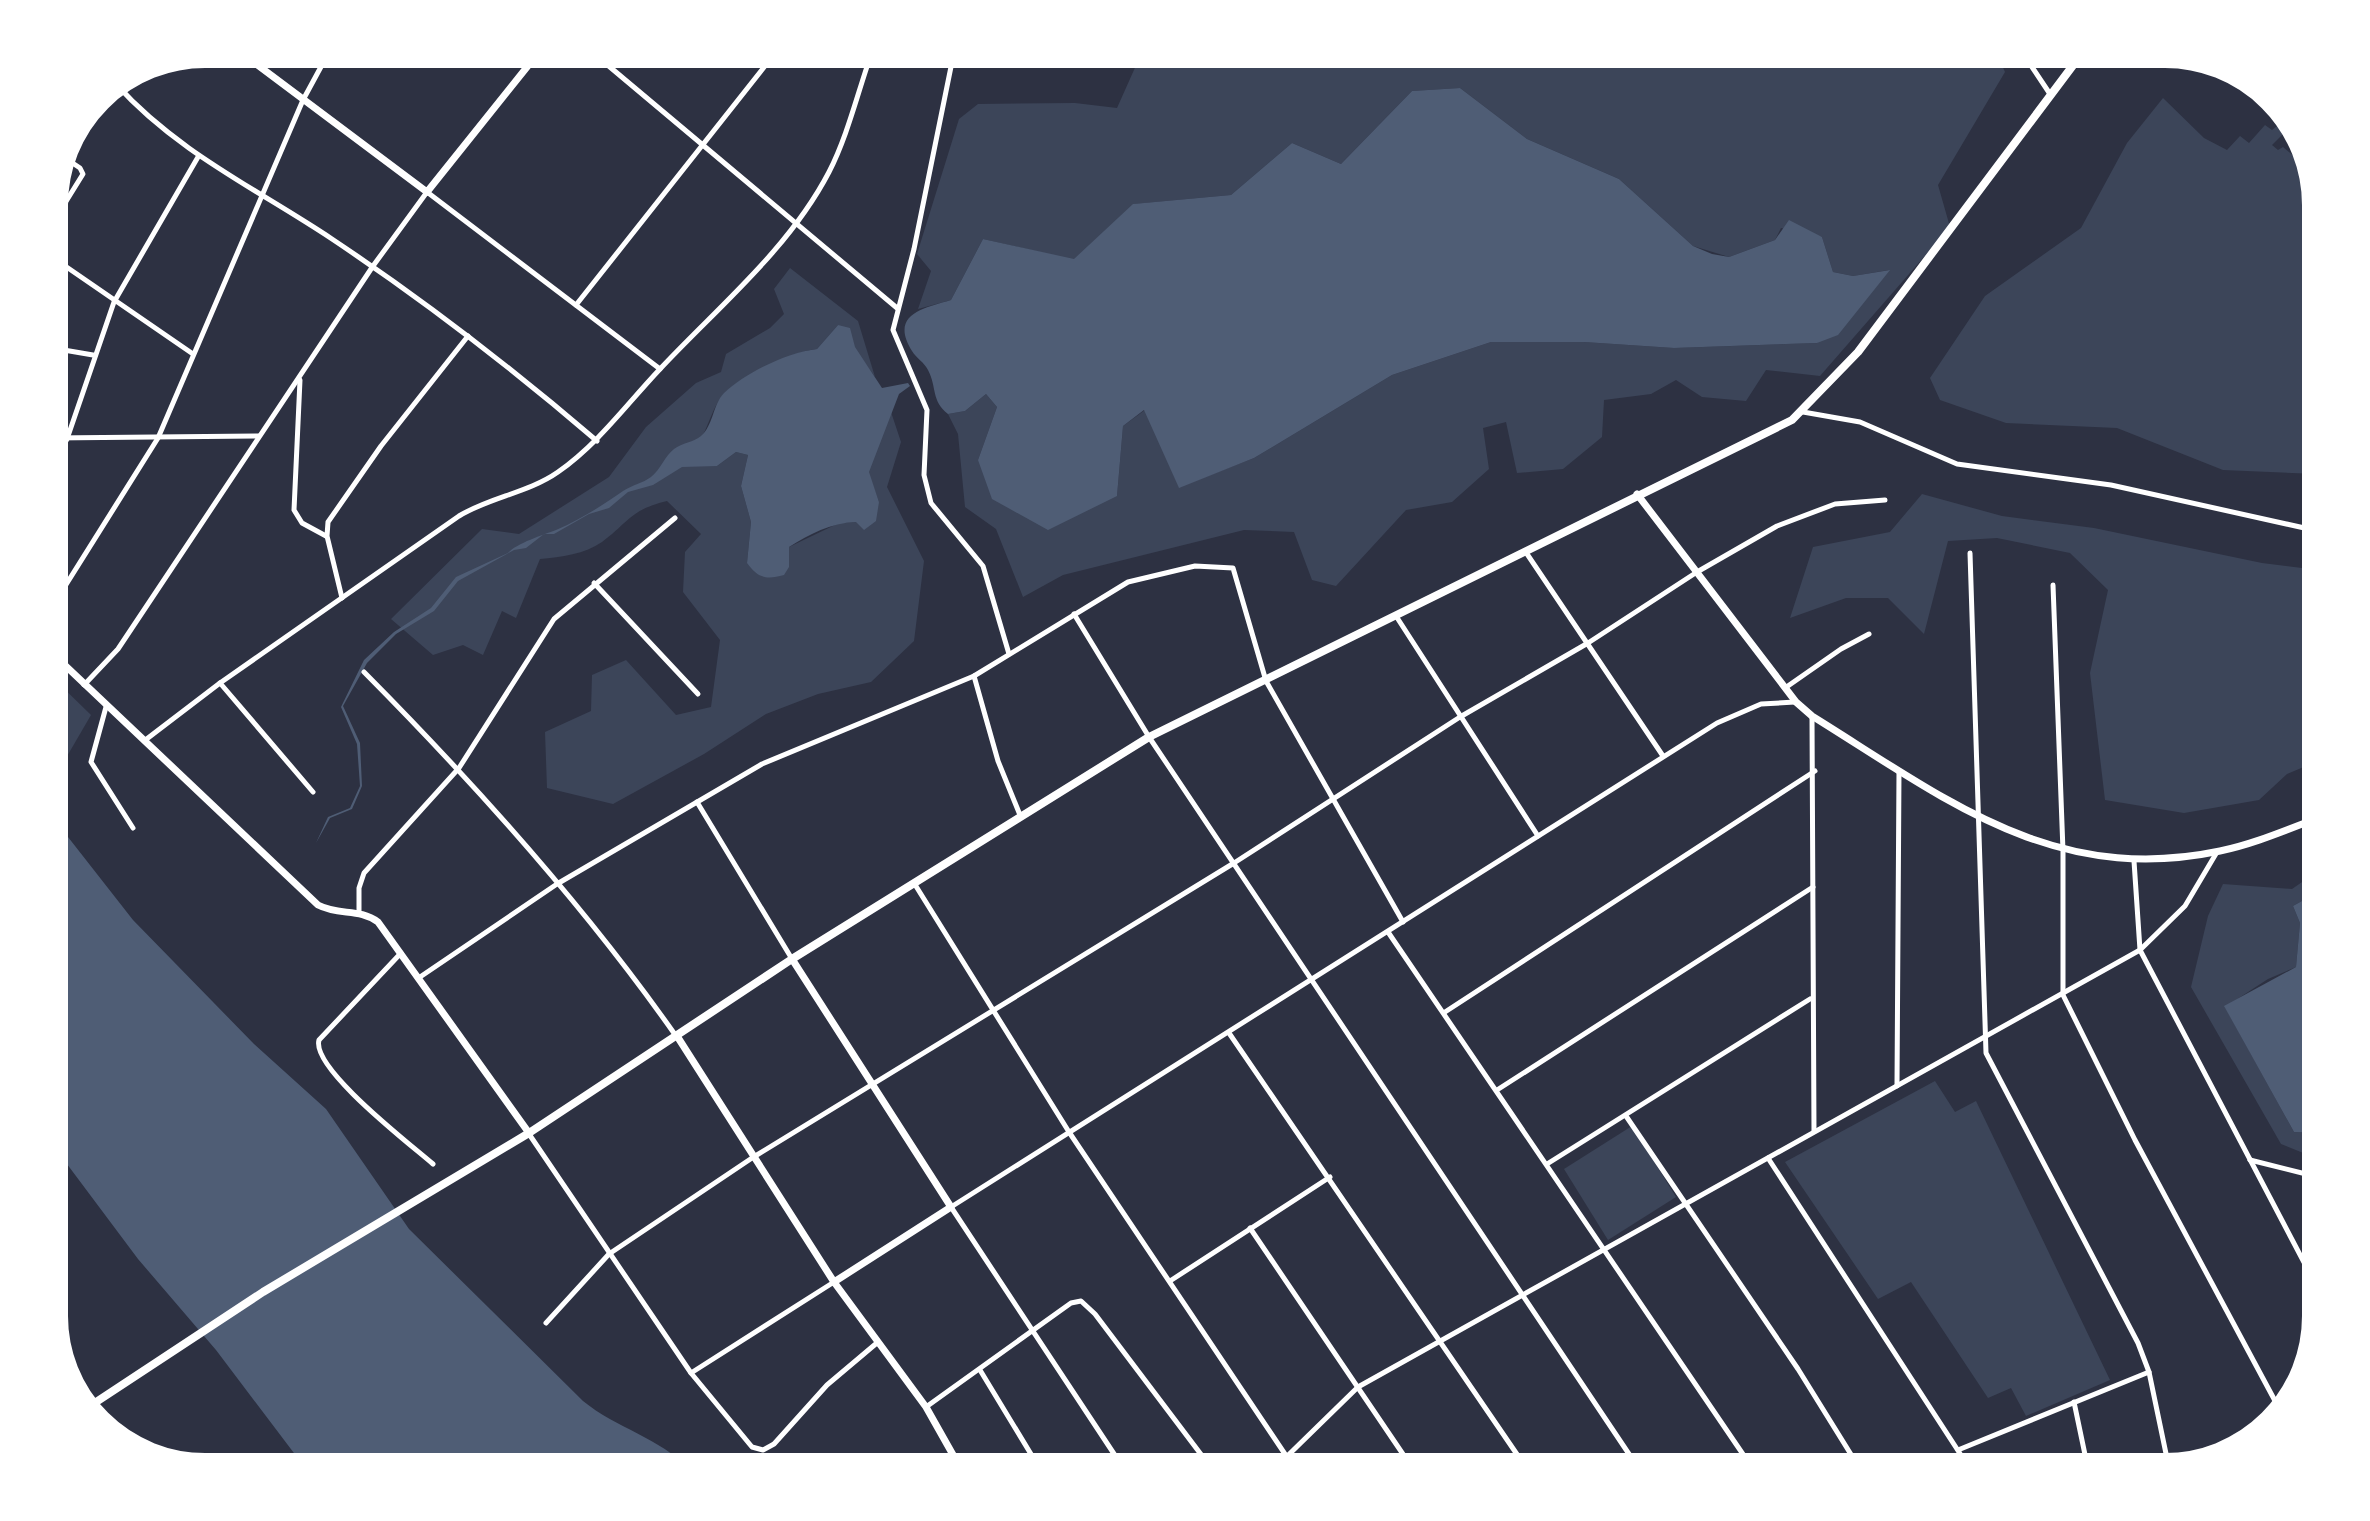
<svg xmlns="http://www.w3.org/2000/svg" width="2370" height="1521" viewBox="0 0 2370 1521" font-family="Commissioner,sans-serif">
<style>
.green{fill:#3c4559}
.water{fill:#4f5d75}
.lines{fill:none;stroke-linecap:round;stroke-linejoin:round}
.minor{stroke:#fff;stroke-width:5}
.tertiary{stroke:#fff;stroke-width:7}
.secondary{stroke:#fff;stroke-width:8}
.rim{fill:none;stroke:#fff;stroke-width:4}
</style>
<rect width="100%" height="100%" fill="#2d3142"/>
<g class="green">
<path d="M1142,52h854l9,20 -67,113 12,42 -130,149 -54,-6 -20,31 -44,-4 -26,-17 -25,14 -47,6 -2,37 -39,32 -46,4 -11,-51 -23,6 6,41 -37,33 -46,8 -70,76 -24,-6 -18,-48 -50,-2 -181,45 -40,22 -27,-68 -31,-22 -7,-73 -10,-20 17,-3 21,-17 11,13 -19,53 139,36 6,-70 22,-16 34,77 75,-29 138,-83 99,-33h93l90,6 143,-5 72,-73 -36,6 -20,-4 -11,-35 -41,-9 -6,12 -46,17 -36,-11 -74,-67 -92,-40 -67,-51 -48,3 -71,73 -49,-21 -61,52 -97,9 -60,56 -91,-21 -32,61 -33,9 13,-38 -14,-17 42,-135 19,-15 97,-1 42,5z"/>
<path d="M2163,98l41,40 23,12 13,-14 9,7 16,-18 7,5 5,-4 7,7 -12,12 6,5 5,-3 12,10 6,-8 3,3 14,52v270l-95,-4 -106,-42 -111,-5 -66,-23 -10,-22 55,-82 96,-68 46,-85z"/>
<path d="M790,268l68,53 17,56 -37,-52 -21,24c-23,2 -81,29 -95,47 -8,10 -13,27 -19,39l14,31 19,-14 12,3 -7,31 10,36 -4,41 42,4v-20l50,-24 17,-1 23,-20 -11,-30 23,-60 10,30 -14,45 37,74 -10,80 -43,41 -53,12 -52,20 -62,40 -91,50 -66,-16 -2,-56 46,-21 1,-36 34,-15 50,55 35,-8 9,-67 -37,-48 2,-40 16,-18 -34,-33c-37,9 -37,20 -65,41 -17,12 -41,15 -62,17l-24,59 -14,-7 -19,44 -20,-10 -30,10 -42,-36 91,-90 37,5 90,-57 37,-50 50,-44 25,-11 5,-18 44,-26 14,-14 -10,-25z"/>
<path d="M1922,494l80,22 92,12 168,35 56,7v191l-31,13 -28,26 -75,13 -79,-13 -15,-127 18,-83 -38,-37 -73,-15 -49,3 -24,93 -36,-36h-42l-56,20 23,-71 77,-15z"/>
<path d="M52,677l39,38 -25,43 -14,-17z"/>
<path d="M2318,871v21l-25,14 7,17 -4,44 -28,12 -43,28 69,125 24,1v26l-37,-15 -90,-157 17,-71 15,-32 69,5z"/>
<path d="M1935,1081l20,31 21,-11 134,279 -84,36 -15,-28 -23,10 -77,-116 -33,17 -93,-137z"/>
<path d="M1632,1126l44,71 -68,43 -44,-71z"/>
</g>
<g class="water">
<path d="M1460,88l67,51 92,40 74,67 19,8 17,3 46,-17 14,-20 33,17 11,35 20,4 37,-6 -52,65 -21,8 -143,5 -90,-6h-93l-99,33 -138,83 -75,30 -35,-78 -21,16 -6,70 -69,34 -56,-31 -14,-39 19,-53 -11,-13 -21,17 -17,3c-17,-13 -11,-27 -20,-44 -4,-8 -12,-12 -16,-19 -23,-37 12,-43 39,-51l32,-61 91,20 59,-55 98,-9 61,-52 49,21 71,-73z"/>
<path d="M838,325l12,3 5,19 27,41 26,-5 2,3 -11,8 -30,78 10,30 -3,19 -12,9 -8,-8c-26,1 -46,12 -67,25v20l-5,8c-18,5 -26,3 -37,-12l4,-41 -10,-36 7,-31 -12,-3 -19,14 -35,1 -29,18 -25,7 -19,16 -20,6 -35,20h-10l-18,14 -12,2 -56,31 -24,30 -38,23 -29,29 -24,43 17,37 2,43 -10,23 -22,9 -14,25 12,-26 22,-9 10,-22 -3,-42 -16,-37 23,-47 30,-28 37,-24 25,-31 52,-24c9,-10 35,-18 48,-23 24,-10 47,-25 67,-39 9,-6 20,-8 28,-14 9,-7 14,-21 23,-28 8,-6 20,-7 27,-13 12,-10 12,-32 23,-43 21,-20 64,-41 93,-44z"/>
<path d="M52,805l16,32 65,83 121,124 72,65 83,120 174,172c33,27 77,37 106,68h-383l-90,-119 -78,-91 -86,-115z"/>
<path d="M2318,892v241l-24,-1 -70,-126 72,-39 4,-44 -7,-17z"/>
</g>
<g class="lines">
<g class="minor">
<path d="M592,52l305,256"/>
<path d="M954,52l-40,197 -21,81 34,80 -3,65 7,28 52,63 26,88"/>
<path d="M2022,52l28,42"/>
<path d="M116,84c61,68 141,105 216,155 93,62 181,130 265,202"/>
<path d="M52,224l31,-50 -3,-6 -12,-8"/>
<path d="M52,257l141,97"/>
<path d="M576,305l200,-253"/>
<path d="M52,348l41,7"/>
<path d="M300,380l-6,130 8,13 24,13"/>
<path d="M1803,412l57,10 97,42 154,21 207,46"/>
<path d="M52,438l207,-2"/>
<path d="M52,466l15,-27 47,-137 84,-145"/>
<path d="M1525,551l138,205"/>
<path d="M1970,553l16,500 152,290 11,29 20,96"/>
<path d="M594,583l104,111"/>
<path d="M2053,585l10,266v144l72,145 146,272"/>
<path d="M342,598l-15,-62 1,-14 53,-76 87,-110"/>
<path d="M52,607l106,-169 145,-338 26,-48"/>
<path d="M1074,614l75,123 490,732"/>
<path d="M1396,616l142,220"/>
<path d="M364,672c112,113 220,233 312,364"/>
<path d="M974,676l24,85 22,54"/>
<path d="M220,683l93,109"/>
<path d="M84,685l34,-36 255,-383 54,-74 233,177"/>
<path d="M1785,688l56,-39 28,-15"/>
<path d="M106,707l-15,55 42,66"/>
<path d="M1812,717l2,414"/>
<path d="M144,741l76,-58 239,-167c31,-19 69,-23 99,-44 40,-28 68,-67 102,-103 58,-62 129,-120 169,-197 19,-37 29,-81 43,-120"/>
<path d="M697,802l95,157"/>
<path d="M2134,861l6,89 178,339"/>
<path d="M914,883l155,249 226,337"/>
<path d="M359,911v-23l5,-15 95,-105 95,-149 121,-101"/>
<path d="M1388,932l365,537"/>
<path d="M401,953l-82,87c-8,28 91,104 114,124"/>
<path d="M420,977l137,-93 205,-120 212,-88 154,-94 67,-16 38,2 33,113 137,241"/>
<path d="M1445,1012l370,-241"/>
<path d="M1229,1033l298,436"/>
<path d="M1897,1086l2,-315"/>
<path d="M1497,1090l316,-203"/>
<path d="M1626,1116l172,253 62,100"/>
<path d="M529,1134l162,239 61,74 11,3 11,-6 53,-59 51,-43"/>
<path d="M1768,1158l202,311"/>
<path d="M2250,1160l68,17"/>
<path d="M1547,1164l263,-165"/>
<path d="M1250,1228l163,241"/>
<path d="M1170,1281l160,-104"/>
<path d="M546,1323l63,-69 143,-96 482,-295 226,-146 128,-74 109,-71 80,-46 58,-22 50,-4"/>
<path d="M980,1370l60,99"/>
<path d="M691,1373l143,-91"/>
<path d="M2074,1402l14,67"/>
<path d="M926,1407l145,-104 10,-2 14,13 117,155"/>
<path d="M1958,1450l191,-78"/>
<path d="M1124,1469l-173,-262 766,-484 44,-19 34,-2"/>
<path d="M1274,1469l84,-82 782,-437 45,-44 32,-54"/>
</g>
<g class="tertiary">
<path d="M240,52l187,140 112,-140"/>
<path d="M1637,494l159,208 16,14c134,83 241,170 408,135 34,-7 66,-21 98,-33"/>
<path d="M52,653l266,252c21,11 41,3 60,17l151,211"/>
<path d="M792,959l159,248 -117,75"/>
<path d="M677,1036l157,246 92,125 35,62"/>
</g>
<path class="secondary" d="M87,1408l176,-116 266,-159 263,-174 357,-222 643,-317 66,-68 225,-300"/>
</g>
<path d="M0 0H2370V1521H0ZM205 66H2165A139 139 0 0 1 2304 205V1316A139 139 0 0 1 2165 1455H205A139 139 0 0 1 66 1316V205A139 139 0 0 1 205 66Z" fill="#fff" fill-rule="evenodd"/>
<path class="rim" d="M205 66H2165A139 139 0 0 1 2304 205V1316A139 139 0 0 1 2165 1455H205A139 139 0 0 1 66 1316V205A139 139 0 0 1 205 66Z"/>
</svg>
